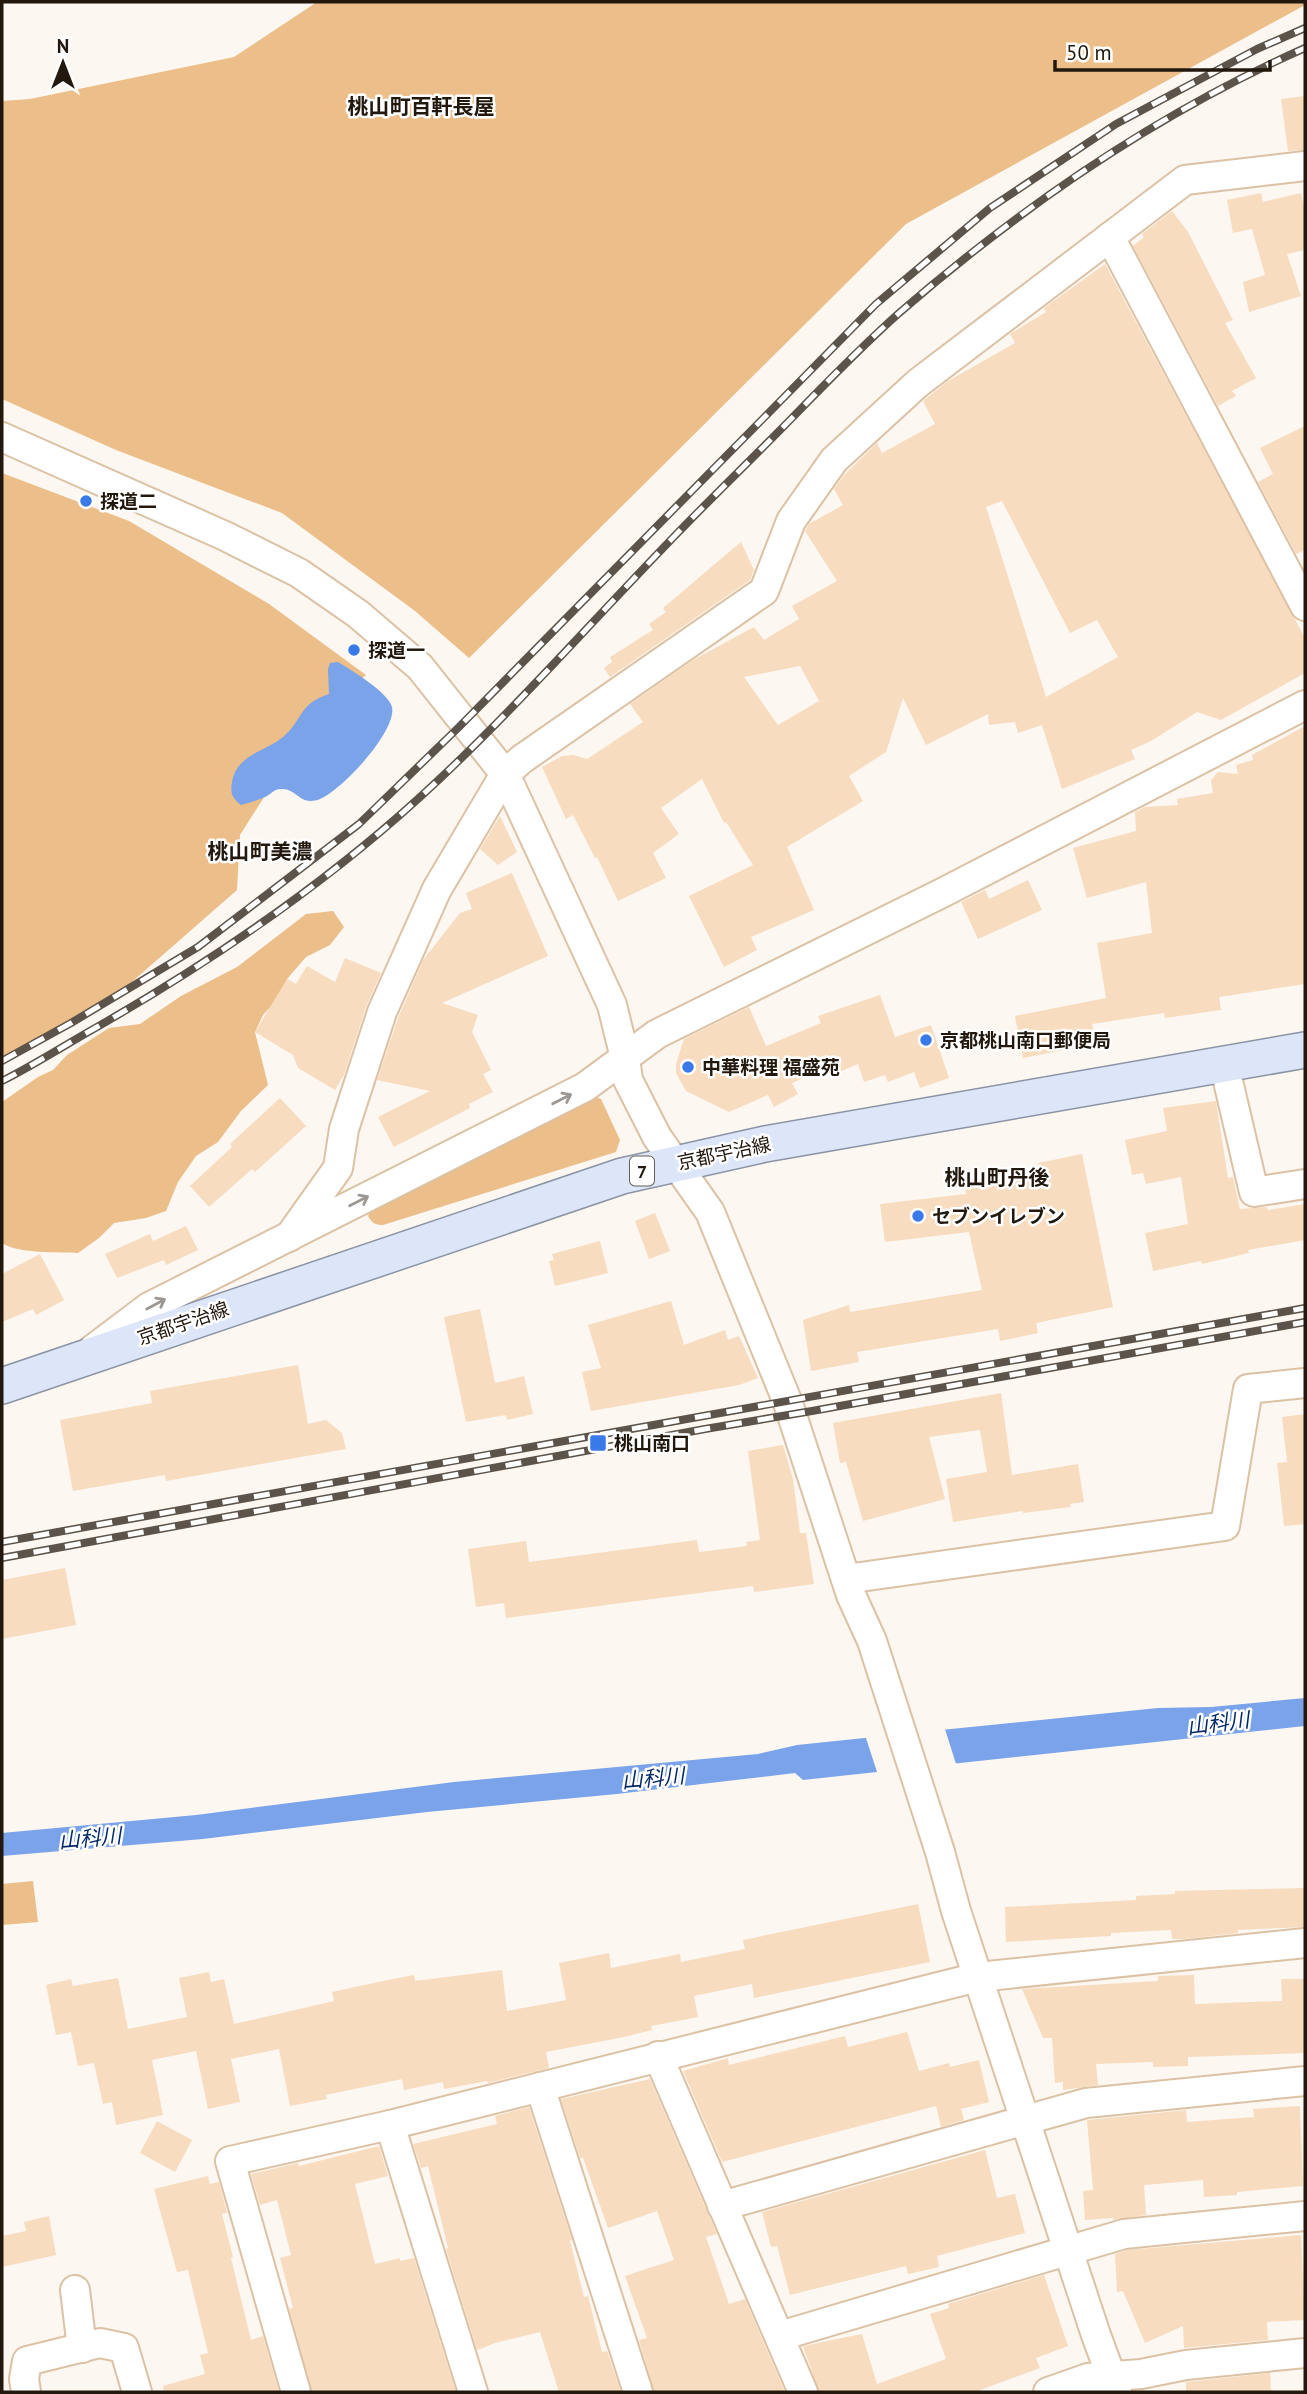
<svg xmlns="http://www.w3.org/2000/svg" width="1307" height="2394" viewBox="0 0 1307 2394" font-family="'PT Sans','Noto Sans JP',sans-serif">
<style>
.green{fill:#ecbe89}
.water{fill:#7aa3e9}
.pier{fill:#fcf7f1}
.building{fill:#f7dcbf;fill-rule:evenodd}
.lines{fill:none;stroke-linecap:round;stroke-linejoin:round}
.minor-casing{stroke:#dcc2a5;stroke-width:32}
.major-casing{stroke:#8b94a4;stroke-width:38}
.minor{stroke:#fff;stroke-width:28}
.major{stroke:#dce6f8;stroke-width:35}
.rail-casing{stroke:#5c544b;stroke-width:8}
.rail{stroke:#fff;stroke-width:5;stroke-dasharray:16;stroke-linecap:butt}
.oneway{stroke:#9c9793}
.poi-dot{fill:#3a79e8;stroke:#fff;stroke-width:2.5}
.labels{text-anchor:middle;dominant-baseline:central;stroke-width:5;stroke-linejoin:round;paint-order:stroke}
.shield{fill:#fff;stroke:#645d56;stroke-width:2}
.shield-label{font-size:18px;font-weight:bold;fill:#22180e}
.poi-label{font-size:19px;font-weight:bold;fill:#22180e;stroke:#fff;text-anchor:start}
.street-label{font-size:19px;fill:#22180e;stroke:#fff}
.neighbourhood-label{font-size:21px;font-weight:bold;fill:#22180e;stroke:#fff}
.water-label{font-size:21px;font-style:italic;fill:#062a67;stroke:#fff}
</style>
<rect width="100%" height="100%" fill="#fcf7f1"/>
<g class="green">
<path d="M317,2h988v3l-399,219 -437,434 -54,-47 -133,-98 -166,-63 -114,-51v-298l28,-2 204,-42z"/>
<path d="M2,473l127,48 140,83 97,71 -51,42 -75,118 -3,55 -120,105 -115,68z"/>
<path d="M333,911l11,16 -14,18 -24,12 -19,22 -4,14 -20,22 -8,17 13,53 -27,26 -23,31 -22,14 -18,26 -12,29 -20,7 -32,5 -15,15 -21,15c-19,-1 -60,1 -76,-10v-141l36,-25 15,-7 14,-15 42,-27 31,-4 41,-28 56,-29 69,-53z"/>
<path d="M596,1097l5,2 19,41 -4,12 -233,73c-8,0 -11,-2 -15,-9l5,-9 217,-109z"/>
<path d="M33,1881l5,41 -36,3v-41z"/>
</g>
<g class="water">
<path d="M338,662c13,8 50,30 54,45 5,24 -50,83 -72,92 -20,8 -23,-11 -39,-10 -7,0 -9,4 -14,7 -8,4 -18,7 -26,9 -9,-7 -11,-12 -9,-23 5,-28 33,-30 51,-45 21,-18 15,-33 46,-43l-1,-25 2,-6z"/>
<path d="M1305,1698v28l-502,54 -8,-7 -178,21 -190,18 -224,27 -201,17v-23l194,-18 258,-33 304,-28 39,-9 154,-16 207,-21 53,-1z"/>
</g>
<path class="pier" d="M944,1726l13,41 -79,8 -13,-40z"/>
<g class="building">
<path d="M1305,96v54l-17,1 -7,-52z"/>
<path d="M1261,193l2,9 38,-9 4,18v39l-18,4 14,42 -52,16 -6,-30 22,-7 -13,-46 -19,4 -6,-33z"/>
<path d="M1172,211l16,21 45,88 -8,3 31,55 -24,13 4,5 -18,10 -85,-160 11,-9 -2,-3z"/>
<path d="M1105,264l200,374v35l-84,47 -24,-8 -46,29 -20,9 4,9 -73,30 -20,-64 -24,8 -3,-11 -26,3 -1,-11 -62,31 -23,-47 -17,54 -37,24 14,25 -76,46 27,63 -63,27 6,13 -33,17 -35,-71 64,-31 -27,-43 -2,1 -22,-44 -41,29 18,26 -26,19 13,25 -48,23 -21,-44 -2,1 -22,-43 -7,4 -24,-52 20,-11 11,-1 14,4 56,-37 -13,-18 63,-44 61,-33 10,13 35,-21 -7,-13 45,-25 -32,-50 4,-7 34,-19 -9,-16 9,-13 34,-33 5,10 53,-29 -12,-23 25,-20 67,-38 -5,-9 36,-22 -2,-4zM1002,501l68,132 27,-13 21,37 -72,40 -60,-190zM800,666l19,35 -41,24 -34,-48z"/>
<path d="M1305,426v124l-9,4 -38,-72 15,-8 -13,-26z"/>
<path d="M741,542l13,28 -4,10 -140,97 -6,-9 8,-6 -2,-5 43,-27 -4,-6 17,-12 -3,-4z"/>
<path d="M1305,726v258l-86,13 2,13 -56,8 -1,-5 -72,11 4,20 -73,14 -8,-42 91,-18 -9,-55 55,-10 -6,-51 -59,16 -14,-50 63,-17 -1,-19 10,-5 33,-2 -1,-6 36,-6 -2,-13 7,-8 20,2 -2,-9 17,-5 -1,-5z"/>
<path d="M500,816l17,36 -19,13 -18,-16z"/>
<path d="M512,873l36,83 -106,47 36,12 -6,17 19,38 -8,4 10,18 -24,12 1,4 -76,39 -16,-30 52,-26 -53,-11 21,-62 25,-58 37,-47 12,-4 -6,-16z"/>
<path d="M1028,880l14,30 -64,29 -17,-37 24,-12 4,9z"/>
<path d="M345,958l36,15 -15,34 -22,68 -9,15 -37,-22 -5,-13 -38,-23 32,-53 9,5 11,-18 28,16z"/>
<path d="M880,995l15,42 36,-12 18,53 -29,10 -6,-16 -26,10 -3,-7 -21,7 -6,-18 -19,8 -3,-8 -44,19 6,11 -24,13 -6,-12 -39,17 -43,-21 -10,-18v-9l8,-25 65,-32 17,39 55,-23 -3,-7z"/>
<path d="M280,1098l26,28 -51,46 -3,-3 -43,38 -19,-21 42,-39 -2,-3z"/>
<path d="M1216,1101l12,77 5,-1 7,32 27,-2 1,3 37,-6v36l-57,10 1,3 -47,11 -1,-3 -48,10 -8,-38 43,-9 -7,-47 -35,7 -3,-11 -11,2 -7,-35 42,-9 -4,-23z"/>
<path d="M1082,1154l31,153 -77,16 2,10 -38,8 -2,-12 -141,23 2,10 -48,9 -8,-51 46,-15 1,7 132,-22 -13,-58 -84,10 -5,-38 86,-10 -2,-13 75,-9 -1,-9z"/>
<path d="M655,1213l15,38 -21,8 -14,-38z"/>
<path d="M186,1226l12,24 -32,15 -2,-5 -47,18 -12,-24 45,-20 3,7z"/>
<path d="M600,1241l8,32 -53,13 -6,-25 5,-1 -2,-6z"/>
<path d="M40,1254l24,46 -28,15 -3,-6 -31,13v-48z"/>
<path d="M671,1301l13,44 41,-15 3,10 11,-4 19,42 -19,7 -148,26 -9,-39 19,-4 -13,-43z"/>
<path d="M480,1309l15,74 29,-7 9,38 -26,6 -1,-5 -40,7 -22,-105z"/>
<path d="M298,1365l10,59 18,-4 16,13 4,16 -180,32 -1,-6 -92,16 -13,-71 92,-17 -2,-12z"/>
<path d="M1001,1393l11,82 66,-11 6,38 -14,2 1,3 -48,6v-2l-70,11 -7,-43 41,-7 -7,-42 -51,7 16,62 -82,22 -17,-59 -6,1 -7,-40z"/>
<path d="M1305,1414v110l-21,2 -7,-63 10,-1 -5,-45z"/>
<path d="M783,1445l10,34 7,54h6l8,51 -60,8 -1,-6 -247,32 -2,-15 -28,4 -8,-58 58,-8 3,21 168,-22 2,12 48,-6 -1,-4 14,-2 -12,-89z"/>
<path d="M65,1568l11,57 -74,14v-59z"/>
<path d="M1305,1888v39l-67,3v3l-52,6h-14l-1,-9 -60,3v3l-105,6 -1,-35 131,-7v-4l39,-2v-3z"/>
<path d="M918,1904l12,58 -176,36 -2,-14 -58,12 4,21 -47,9 1,4 -28,7 -78,15 3,16 -61,15 -1,-2 -43,8 -1,-7 -39,8 -2,-11 -76,16 1,4 -37,7 -11,-57 -48,10 9,43 -32,7 -12,-58 -44,9 11,55 -47,10 -4,-23 -9,2 -9,-41 -16,3 -7,-34 -15,3 -10,-50 25,-6 2,7 45,-8 10,51 59,-12 -8,-39 30,-6 2,10 13,-3 10,45 100,-23 -2,-9 46,-10 36,-7 1,6 87,-11 5,41 59,-11 -7,-37 50,-10 2,15 69,-14 1,8 64,-13 -2,-9z"/>
<path d="M1194,1975l1,29 87,-3 -1,-22h24v74l-117,4v9l-35,1v-5l-57,2 2,21 -35,5v-8l-8,1 -3,-45h-9l-21,-49 136,-8v-5z"/>
<path d="M907,2032l12,39 30,-8 1,4 29,-7 10,42 -28,7 3,11 -23,7 -5,-21 -214,56 -39,-91 45,-13 1,7 116,-29 3,11z"/>
<path d="M650,2079l67,155 -11,3 23,67 16,-5 40,93h-131l-15,-52 8,-2 -22,-62 49,-16 -17,-49 -49,17 -25,-70h-3l-19,-59z"/>
<path d="M1300,2106l3,80 -66,6v3l-33,2 -1,-17 -59,5 2,30 -33,5v-2l-28,2 -2,-29 10,-1 -6,-70 99,-10 1,12 67,-5 -1,-8z"/>
<path d="M529,2107l43,133 -2,1 14,56 4,-1 14,56 5,-1 14,41h-62l-19,-60 -45,11 -18,7 -31,-101 2,-1 -20,-82 -7,2 -8,-24 84,-20 -2,-8z"/>
<path d="M157,2121l35,19 -17,32 -35,-19z"/>
<path d="M379,2146l9,30 -33,8 20,80 25,-6v3l14,-3 42,134h-144l-23,-83 4,-1 -13,-50 11,-3 -14,-55 -17,5 -9,-31 47,-11 1,3z"/>
<path d="M985,2150l12,48 18,-4 10,39 -88,23 2,11 -31,7 -2,-8 -116,29 -13,-49 -6,1 -9,-35z"/>
<path d="M208,2176l2,8 9,-2 8,31 -5,1 11,43 -2,1 20,82 12,-4 16,56h-115l-1,-6 42,-12 -5,-19 8,-2 -20,-83 -11,2 -23,-83z"/>
<path d="M49,2216l7,39 -54,12v-31l24,-5 -2,-9z"/>
<path d="M1301,2235l4,85 -38,2 1,18 -84,8 -1,-22 -38,17 -22,-52 -6,1 -2,-38 12,-4z"/>
<path d="M1044,2275l24,71 -32,12 4,10 -65,24h-156l-16,-46 59,-12 15,50 69,-25 -16,-45 19,-6 -1,-4z"/>
<path d="M1270,2373l1,19h-85v-10z"/>
</g>
<g class="lines">
<defs>
<g id="minor">
<path d="M1110,237l195,369"/>
<path d="M2,437l223,99 74,37 59,41 62,53 85,107 107,231 13,53 3,22 29,57 53,75 78,191 63,192 21,46 68,211 16,59 140,424 21,57"/>
<path d="M1224,1064l30,128 51,-8"/>
<path d="M289,1237l49,-69 6,-39 38,-117 55,-123 68,-115 17,-15 242,-168 27,-70 43,-61 84,-77 267,-203 120,-14"/>
<path d="M92,1350l57,-43 436,-220 72,-53 287,-142 361,-187"/>
<path d="M846,1579l379,-53 23,-137 57,-6"/>
<path d="M658,2056l145,336"/>
<path d="M540,2087l98,305"/>
<path d="M390,2125l83,267"/>
<path d="M722,2206l364,-103 219,-22"/>
<path d="M75,2290l7,58"/>
<path d="M780,2336l344,-102 181,-18"/>
<path d="M26,2392l-2,-13 3,-18 73,-18 24,5 13,44"/>
<path d="M296,2392l-66,-231 160,-36 588,-148 327,-34"/>
<path d="M1048,2392l40,-14 53,-4 45,-9 119,-12"/>
</g>
<path id="major" d="M2,1386l620,-210 143,-32 540,-94"/>
</defs>
<use href="#minor" class="minor-casing"/>
<use href="#major" class="major-casing"/>
<use href="#minor" class="minor"/>
<use href="#major" class="major"/>
<defs>
<g id="rail">
<path d="M2,1061l69,-38 127,-76 161,-123 100,-97 417,-423 114,-96 126,-84 141,-75 48,-21"/>
<path d="M2,1081c32,-16 63,-36 95,-54 115,-66 223,-139 322,-229 87,-79 165,-168 247,-253 40,-42 83,-83 124,-125 35,-36 71,-73 108,-106 123,-107 258,-200 407,-266"/>
<path d="M2,1542l1303,-234"/>
<path d="M2,1558l703,-129 107,-18 493,-89"/>
</g>
</defs>
<use href="#rail" class="rail-casing"/>
<use href="#rail" class="rail"/>
</g>
<defs><path id="oneway-shaft" d="M-6 0H5M1.5-3L5.5 0L1.5 3" fill="none" stroke-width="1.6" stroke-linecap="round" stroke-linejoin="round" transform="scale(1.75)"/></defs>
<g class="oneway">
<use href="#oneway-shaft" transform="translate(562 1099) rotate(-27)"/>
<use href="#oneway-shaft" transform="translate(359 1201) rotate(-27)"/>
<use href="#oneway-shaft" transform="translate(156 1304) rotate(-28)"/>
</g>
<g class="poi-dot">
<circle cx="86" cy="501" r="7"/>
<circle cx="354" cy="650" r="7"/>
<circle cx="926" cy="1040" r="7"/>
<circle cx="688" cy="1067" r="7"/>
<circle cx="918" cy="1216" r="7"/>
<rect x="589" y="1434" width="18" height="18" rx="3.5"/>
</g>
<g class="labels">
<rect class="shield" x="630" y="1156.5" width="24" height="29" rx="5"/>
<g class="shield-label">
<text x="642" y="1171">7</text>
</g>
<g class="poi-label">
<text x="100" y="501">探道二</text>
<text x="368" y="650">探道一</text>
<text x="940" y="1040">京都桃山南口郵便局</text>
<text x="702" y="1067">中華料理 福盛苑</text>
<text x="932" y="1216">セブンイレブン</text>
<text x="614" y="1443">桃山南口</text>
</g>
<g class="street-label">
<text transform="translate(724 1153) rotate(-12)">京都宇治線</text>
<text transform="translate(183 1323) rotate(-19)">京都宇治線</text>
</g>
<g class="neighbourhood-label">
<text x="421" y="106">桃山町百軒長屋</text>
<text x="260" y="851">桃山町美濃</text>
<text x="997" y="1177">桃山町丹後</text>
</g>
<g class="water-label">
<text transform="translate(1218 1723) rotate(-7)">山科川</text>
<text transform="translate(653 1778) rotate(-5)">山科川</text>
<text transform="translate(90 1838) rotate(-5)">山科川</text>
</g>
</g>
<rect width="1307" height="2394" fill="none" stroke="#22180e" stroke-width="7"/>
<g transform="translate(63 63)" stroke="#ffffff" stroke-width="5" paint-order="stroke">
<path d="M0-5L12 26L0 18L-12 26Z" fill="#22180e"/>
<text y="-10" font-size="19" font-weight="bold" text-anchor="middle" fill="#22180e">N</text>
</g>
<path d="M1055 60v10h215v-10" fill="none" stroke="#22180e" stroke-width="3.5"/>
<text x="1066" y="60" font-size="21" fill="#22180e" stroke="#ffffff" stroke-width="5" paint-order="stroke">50 m</text>
</svg>
